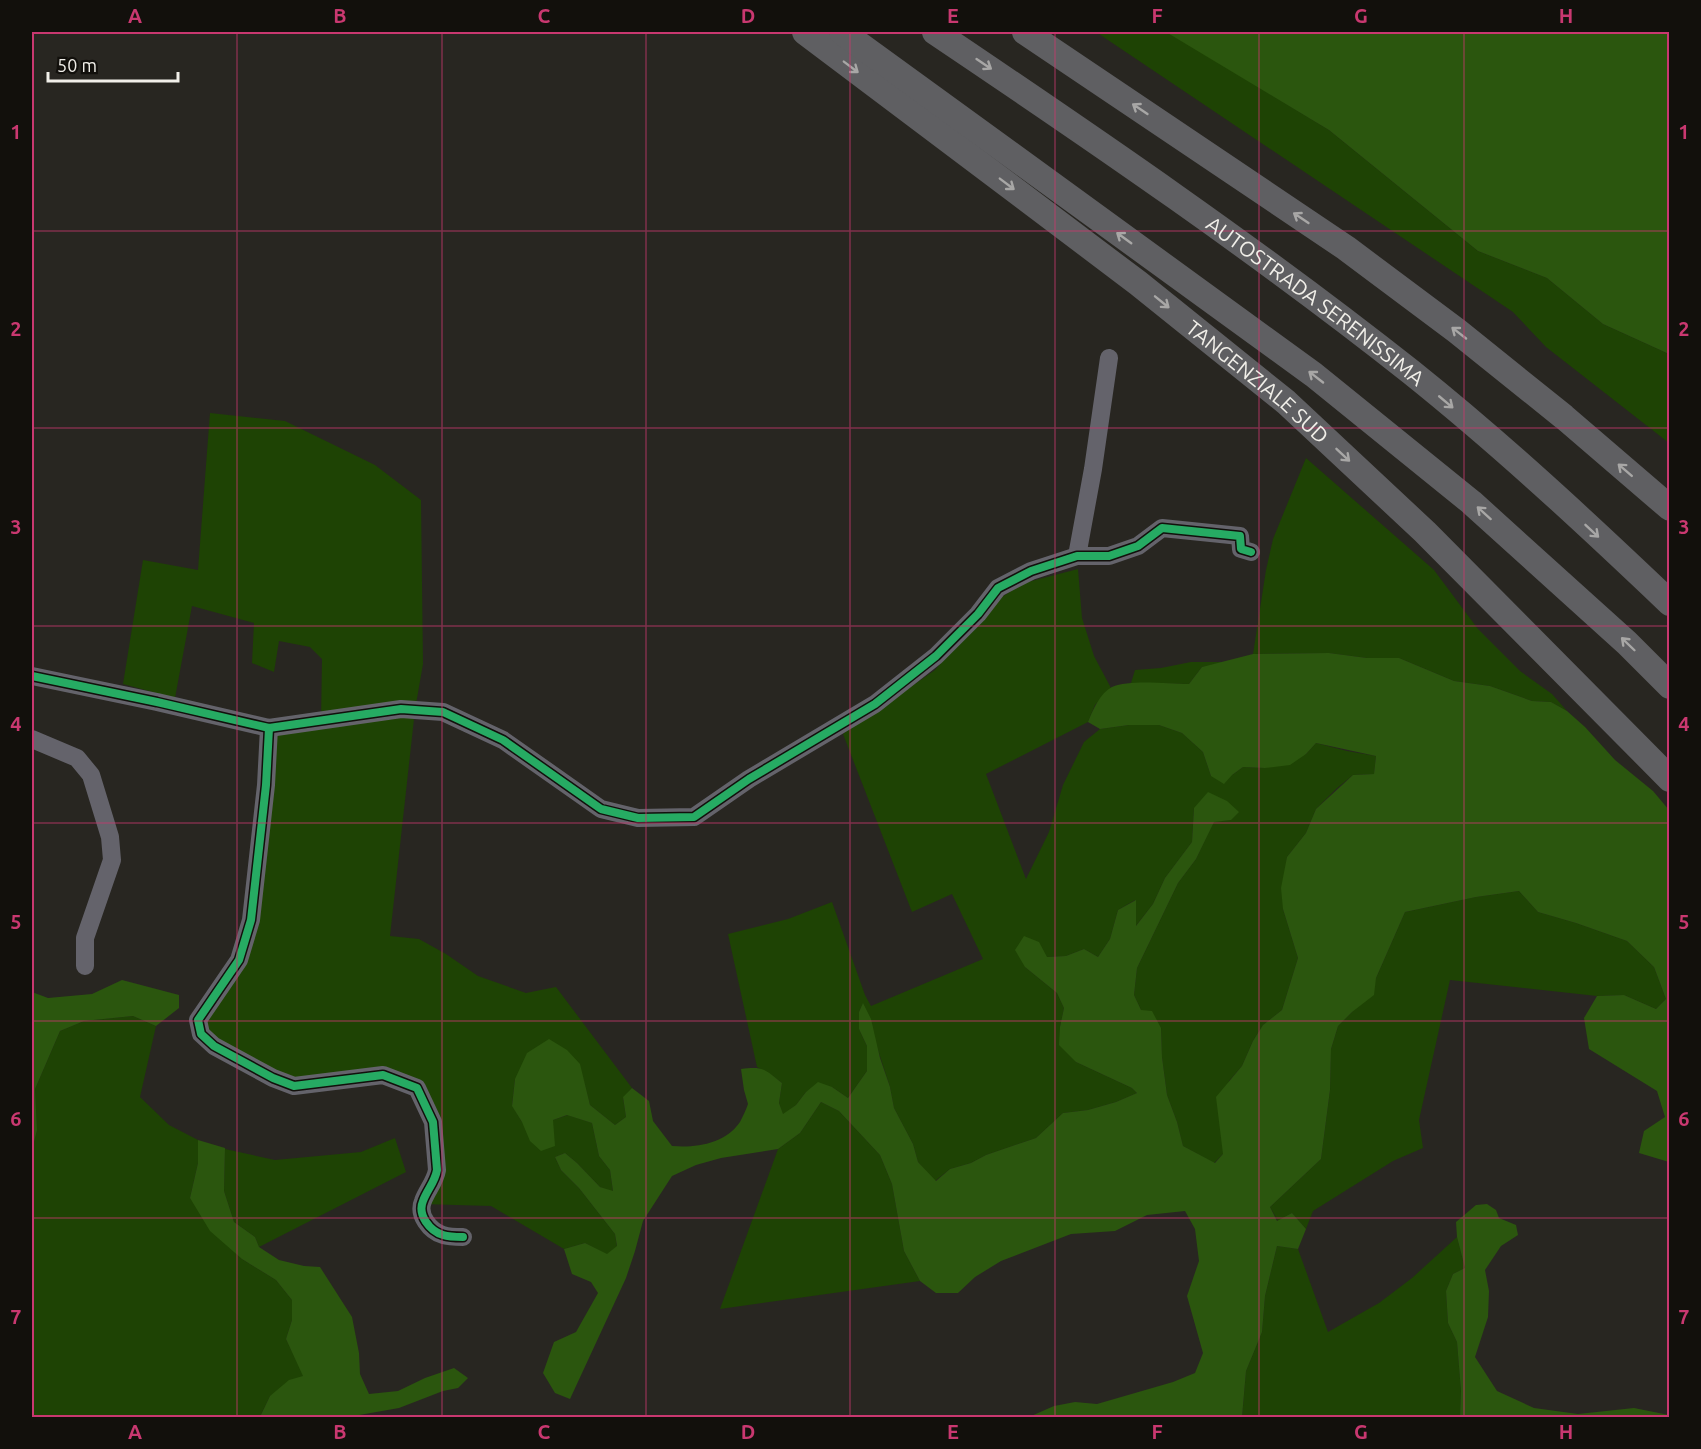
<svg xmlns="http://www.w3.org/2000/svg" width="1701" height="1449" viewBox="0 0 1701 1449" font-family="Ubuntu,sans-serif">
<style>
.green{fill:#1e4304}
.forest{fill:#2b560e}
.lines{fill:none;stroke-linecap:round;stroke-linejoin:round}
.minor{stroke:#64636b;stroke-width:18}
.highway{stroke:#5f5f62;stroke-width:26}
.cycleway-casing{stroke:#12100c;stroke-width:11}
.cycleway{stroke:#26ab63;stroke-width:8}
.oneway{stroke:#a8a7a6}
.grid{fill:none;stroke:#c93870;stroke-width:1.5;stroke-opacity:0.55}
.labels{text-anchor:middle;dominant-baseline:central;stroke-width:4.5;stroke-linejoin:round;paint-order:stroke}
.street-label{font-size:21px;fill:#f1efe9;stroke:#12100c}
.neatline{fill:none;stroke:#c93870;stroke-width:2}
.grid-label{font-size:20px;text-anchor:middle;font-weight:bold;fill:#c93870}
</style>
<rect width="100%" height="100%" fill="#282621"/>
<g class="green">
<path d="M1096,32h72l161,98 149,121 69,27 56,46 66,30v89l-123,-96 -33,-35z"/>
<path d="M210,413l75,8 90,44 46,35 2,164 -8,46 -25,226 29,3 27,15 32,22 48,17 30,-6 76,101 -9,10 3,19 -11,8 -25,-20 -11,-42 -64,16 -3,26 10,17 31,-2 15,-5 24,8 7,33 11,14 3,22 -13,-5 -23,-24 -12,-10 -10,4 6,13 18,18 36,46 2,13 -10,8 -22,-12 -21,6 -73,-43 -70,-2 15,-27 -19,-89 -34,-13 -89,11 -93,-52 38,-74 30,-232 52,-7 1,-62 -12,-12 -31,-6 -5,31 -22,-9 2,-40 -62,-17 -17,92 -52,-14 20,-124 55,10z"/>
<path d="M1306,458l128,112 44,59 42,42 32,23 15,17 -16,-9 -19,-1 -42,-15 -36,-5 -55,-23h-32l-38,-5 -76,1 13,-84 7,-31z"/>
<path d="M1078,569l4,49 12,38 17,32 -16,17 -7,17 -102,52 40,105 23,-47 14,-47 21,-43 16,-13 29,-4h30l23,8 21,19 8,24 21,-1 11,-8 22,1 41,-14 10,-11 31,8 29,5 -2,18 -21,1 -17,14 -20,20 -10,24 -19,24 -4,52 15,49 -16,52 -19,15 -10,16 -11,25 -13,15 -6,73 -9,9 -31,-17 -6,-24 -10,-27 -5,-38 -1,-29 -20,-18 -7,-15 3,-27 41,-85 18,-24 18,-38 16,-1 -36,-12 -2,34 -27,36 -12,26 -18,23v-27l-17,10 -8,29 -12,18 -14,-8 -18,7 -20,1 -21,10 32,26 7,15 -4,19 16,35 56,26 5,5 -21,9 -28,8 -25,3 -27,25 -50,17 -15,8 -21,6 -15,12 -17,-19 -5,-18 -19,-36 -4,-21 -27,-83 -4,8v17l8,17v25l-19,27 -16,-11 -26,5 -10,13 -13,10 -4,-12 3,-20 -12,-9 -13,-7 -29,-133 60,-15 44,-17 33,93 6,11 112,-47 -31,-65 -40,18 -69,-178 92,-64 59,-68 30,-19z"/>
<path d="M1191,662h35l-24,5 -13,17 -58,-1 4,-13 26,-2z"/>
<path d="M1519,891l19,21 38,11 51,18 27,26 12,32 -10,10 -32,-14 -27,1 -147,-16 -31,140 4,28 -30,13 -80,50 -7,18 -14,-16 -14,8 -8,-14 51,-48 9,-69 1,-41 7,-23 14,-14 24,-34 29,-66 71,-15z"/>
<path d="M133,1016l23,10 -16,71 29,28 29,15v23l-8,35 52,61 34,21 16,20v20l-6,19 18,37 -34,20 -10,21 -228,1v-268l5,-20 -2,-41 25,-58 24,-10z"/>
<path d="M821,1102l18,9 41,44 12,29 12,67 16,30 -200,28 58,-160 22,-16z"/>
<path d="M395,1138l11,34 -147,75 -4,-10 -21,-15 -10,-31 1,-42 50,11 86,-8z"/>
<path d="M1457,1237l8,31 -12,6 -7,17 2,32 9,19 4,49 -1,26 -218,1 4,-47 16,-39 3,-36 12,-50 21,3 30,83 51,-29 33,-25z"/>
</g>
<g class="forest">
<path d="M1166,32h503v322l-66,-30 -56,-46 -69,-27 -149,-121z"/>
<path d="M1329,653l38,5h32l55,23 36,5 42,15 19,1 16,9 18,16 30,33 38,31 16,19v352l-30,-9 5,-22 21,-14 -8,-26 -68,-42 -5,-31 13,-22 27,-1 32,14 10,-10 -12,-32 -27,-26 -51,-18 -38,-11 -19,-21 -43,6 -71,15 -29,66 -2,17 -22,17 -14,14 -7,23 -1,41 -9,69 -51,48 7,14 15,-8 14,16 -8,20 -21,-3 -12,50 -3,36 -16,39 -4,46h-213l25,-11 21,-4 22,2 76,-22 22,-9 8,-20 -16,-57 12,-35 -4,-32 -10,-18 -38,4 -32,16 -44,3 -70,27 -26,16 -17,16h-22l-16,-12 -16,-30 -12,-67 -12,-29 -41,-44 -18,-9 -21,31 -22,16 -57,9 -25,7 -24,11 -29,45 -8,30 -9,27 -56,121 -15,-6 -12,-20 11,-31 22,-10 22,-39 -7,-11 -19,-8 -8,-25 21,-6 22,11 10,-8 -2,-12 -36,-46 -18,-18 -6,-13 10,-4 12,10 23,24 13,4 -3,-21 -11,-14 -7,-33 -25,-8 -14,5 2,26 -14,5 -11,-10 -8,-19 -10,-16 3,-27 12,-26 22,-14 18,11 13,14 10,41 25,20 11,-8 -3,-20 9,-9 17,13 4,20 19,25c24,2 53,-2 68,-24 3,-6 6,-12 8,-18l-4,-14 -3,-21c22,-3 24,0 41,14l-3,20 4,11 13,-9 10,-13 12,-10 14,5 16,11 19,-27v-25l-8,-17v-17l4,-9 8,16 9,39 10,29 4,21 19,36 5,18 18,19 14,-12 21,-6 15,-8 50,-17 27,-25 25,-3 28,-8 21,-9 -5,-5 -56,-26 -17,-17 1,-18 4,-19 -7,-15 -32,-26 -10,-17 9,-14 15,6 8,15 19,-1 18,-7 14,8 12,-18 8,-29 18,-10v26l17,-22 12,-26 27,-36 2,-34 14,-16 19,9 12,11 -8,8 -17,2 -18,37 -18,24 -41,85 -3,27 7,15 11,1 9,17 1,29 5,38 10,27 6,24 32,17 8,-9 -7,-57 26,-31 11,-25 10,-16 19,-15 16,-52 -15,-49 -2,-21 6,-31 19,-24 10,-24 37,-34 21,-1 2,-18 -60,-13 -10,11 -16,11 -25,3 -22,-1 -11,8 -8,9 -13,-8 -8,-24 -21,-19 -23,-8h-30l-29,4 -12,-7c5,-12 12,-29 24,-35 18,-8 57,-3 77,-3l13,-17 51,-13z"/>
<path d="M122,980l57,15v13l-23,18 -23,-10 -49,5 -24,10 -25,58 2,41 -5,20v-158l16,6 44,-4z"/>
<path d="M198,1140l27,8 -1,43 10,31 21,15 4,10 20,13 25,6 16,1 32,50 7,36 1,21 9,20 29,-3 27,-13 29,-10 14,10 -10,10 -15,3 -44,17 -51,9h-88l10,-21 19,-16 14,-4 -17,-37 6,-19v-20l-16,-20 -34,-21 -32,-28 -20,-33 8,-35z"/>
<path d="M1487,1204l9,6 3,8 17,7 2,10 -17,11 -16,24 4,21 -1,26 -13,40 22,34 37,17 44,6 56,-6 35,7v2h-209l1,-26 -4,-49 -9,-19 -2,-32 7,-17 12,-6 -8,-31 -1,-15 20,-17z"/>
</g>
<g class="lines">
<g class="minor">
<path d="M1077,556l16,-87 16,-111"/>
<path d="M32,676l125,26 112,26 132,-19 42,3 60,28 98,69 37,9 56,-1 55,-38 126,-75 61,-48 42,-42 20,-26 33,-17 46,-15h32l29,-10 24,-18 78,8 1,13 10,3"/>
<path d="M269,728l-3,57 -15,135 -12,40 -41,60 3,14 13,12 59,32 21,8 89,-11 34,13 16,34 4,48c-2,12 -10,20 -14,31 -6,14 7,30 20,34 6,2 14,2 20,2"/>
<path d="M32,739l45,19 14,17 19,62 2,23 -27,78v28"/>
</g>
<g class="highway">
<path id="s1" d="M805,32l333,251 148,119 139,130 245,247"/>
<path d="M842,32l472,343 157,127 156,141 43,43"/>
<path id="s2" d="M935,32c162,109 323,219 476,340 90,72 175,151 259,231"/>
<path d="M1025,32l321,216 111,83 107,86 106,91"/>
</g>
<defs>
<g id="cycleway">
<path d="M32,676l125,26 112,26 132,-19 42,3 60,28 98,69 37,9 56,-1 55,-38 126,-75 61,-48 42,-42 20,-26 33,-17 46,-15h32l29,-10 24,-18 78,8 1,13 10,3"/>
<path d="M269,728l-3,57 -15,135 -12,40 -41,60 3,14 13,12 59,32 21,8 89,-11 34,13 16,34 4,48c-2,12 -10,20 -14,31 -6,14 7,30 20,34 6,2 14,2 20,2"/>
</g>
</defs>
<use href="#cycleway" class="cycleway-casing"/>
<use href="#cycleway" class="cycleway"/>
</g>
<defs><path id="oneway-shaft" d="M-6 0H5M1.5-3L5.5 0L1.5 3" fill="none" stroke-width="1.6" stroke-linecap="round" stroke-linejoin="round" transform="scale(1.5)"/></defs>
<g class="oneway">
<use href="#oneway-shaft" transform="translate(984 64) rotate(34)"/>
<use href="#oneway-shaft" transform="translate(851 67) rotate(37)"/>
<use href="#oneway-shaft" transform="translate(1140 109) rotate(-146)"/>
<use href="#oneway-shaft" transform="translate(1007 184) rotate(37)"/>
<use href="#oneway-shaft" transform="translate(1301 218) rotate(-146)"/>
<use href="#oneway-shaft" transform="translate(1124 238) rotate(-144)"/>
<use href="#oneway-shaft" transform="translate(1162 302) rotate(39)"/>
<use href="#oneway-shaft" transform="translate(1459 333) rotate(-142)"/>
<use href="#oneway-shaft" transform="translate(1316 377) rotate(-142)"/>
<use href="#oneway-shaft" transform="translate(1446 402) rotate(40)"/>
<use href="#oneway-shaft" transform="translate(1343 455) rotate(43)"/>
<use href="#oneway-shaft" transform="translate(1625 470) rotate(-139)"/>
<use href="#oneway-shaft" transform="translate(1484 513) rotate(-138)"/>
<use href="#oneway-shaft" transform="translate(1592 531) rotate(43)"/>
<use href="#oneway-shaft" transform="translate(1628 644) rotate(-136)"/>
</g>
<path class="grid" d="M237,32v1386M442,32v1386M646,32v1386M850,32v1386M1055,32v1386M1259,32v1386M1464,32v1386M32,231h1638M32,428h1638M32,626h1638M32,823h1638M32,1021h1638M32,1218h1638"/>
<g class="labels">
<g class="street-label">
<text stroke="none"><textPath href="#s2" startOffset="466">AUTOSTRADA SERENISSIMA</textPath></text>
<text stroke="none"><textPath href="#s1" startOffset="572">TANGENZIALE SUD</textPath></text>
</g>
</g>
<rect width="1701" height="1449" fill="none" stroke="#12100c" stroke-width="66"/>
<path d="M48 72v9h130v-9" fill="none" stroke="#f1efe9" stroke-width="3"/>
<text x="57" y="72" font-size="18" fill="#f1efe9" stroke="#12100c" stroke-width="4.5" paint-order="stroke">50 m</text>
<rect x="33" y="33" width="1635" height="1383" class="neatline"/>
<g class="grid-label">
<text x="135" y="23">A</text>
<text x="340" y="23">B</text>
<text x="544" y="23">C</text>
<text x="748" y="23">D</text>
<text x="953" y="23">E</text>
<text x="1157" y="23">F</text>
<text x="1361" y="23">G</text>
<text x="1566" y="23">H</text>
<text x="16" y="139">1</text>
<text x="1684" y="139">1</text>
<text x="16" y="336">2</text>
<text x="1684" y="336">2</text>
<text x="16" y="534">3</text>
<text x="1684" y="534">3</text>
<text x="16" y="731">4</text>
<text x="1684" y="731">4</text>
<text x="16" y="929">5</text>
<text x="1684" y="929">5</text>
<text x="16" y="1126">6</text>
<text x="1684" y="1126">6</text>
<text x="16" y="1324">7</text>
<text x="1684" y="1324">7</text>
<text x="135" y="1439">A</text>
<text x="340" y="1439">B</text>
<text x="544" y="1439">C</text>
<text x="748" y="1439">D</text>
<text x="953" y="1439">E</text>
<text x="1157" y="1439">F</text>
<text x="1361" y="1439">G</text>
<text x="1566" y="1439">H</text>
</g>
</svg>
